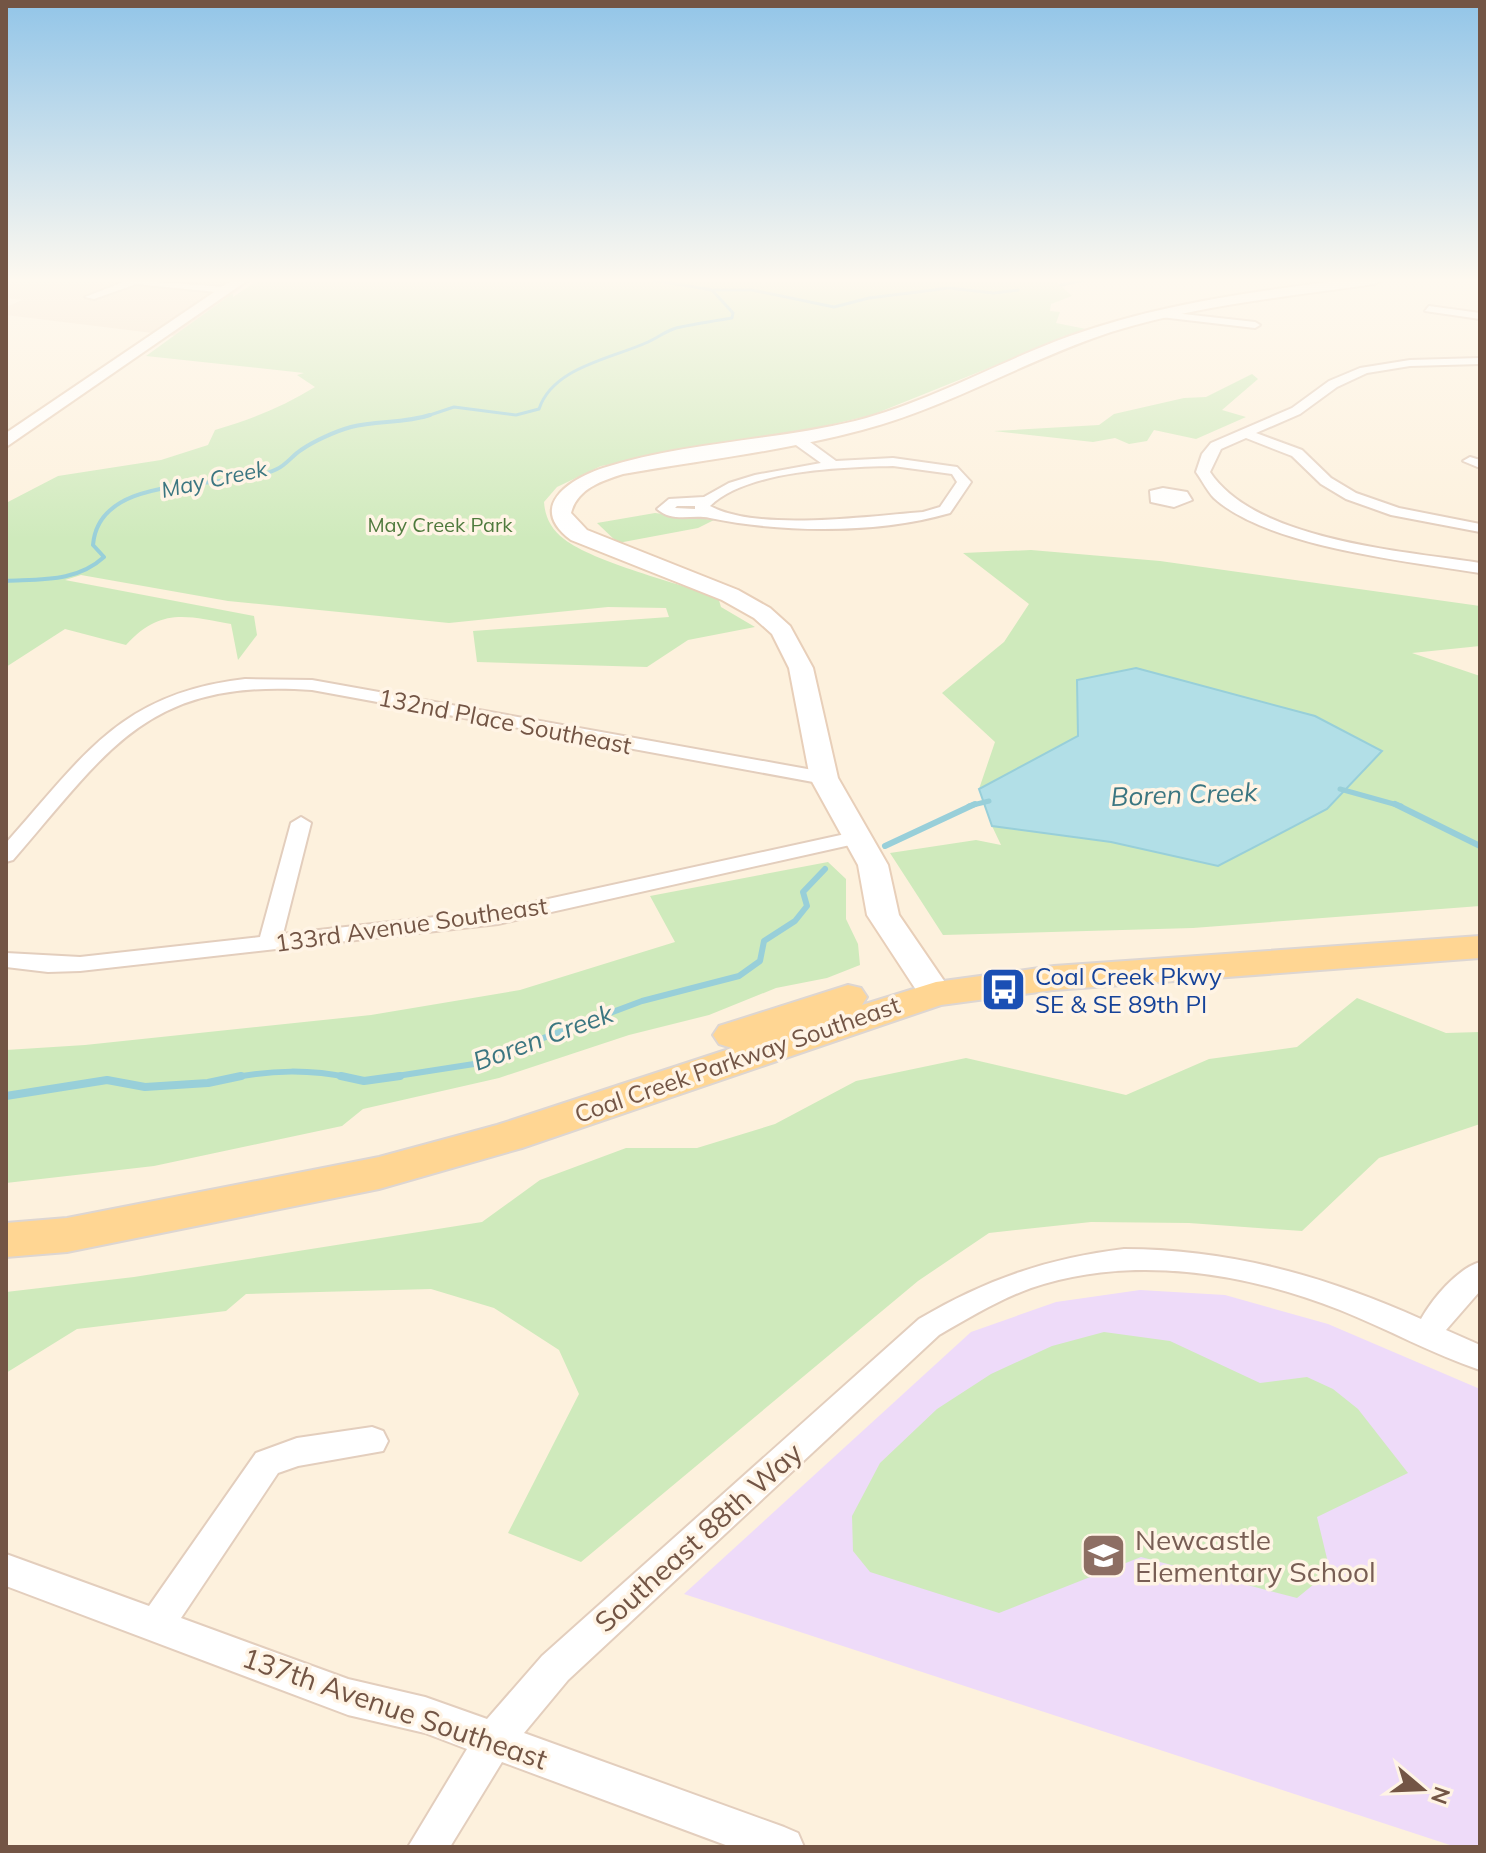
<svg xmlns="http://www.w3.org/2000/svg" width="1486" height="1853" viewBox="0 0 1486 1853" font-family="Mulish,sans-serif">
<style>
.residential{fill:#f5e2cc}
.education{fill:#eedbf9}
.green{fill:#cfeabc}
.water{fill:#b2dfe7;stroke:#98cfd9;stroke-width:2}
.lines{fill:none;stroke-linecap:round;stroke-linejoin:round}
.stream-far4{stroke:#98cfd9;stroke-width:3}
.stream-far3{stroke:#98cfd9;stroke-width:4}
.stream-far2{stroke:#98cfd9;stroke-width:5}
.stream-far1{stroke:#98cfd9;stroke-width:6}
.stream{stroke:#98cfd9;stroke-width:8}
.street-casing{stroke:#e3cebd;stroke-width:4}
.secondary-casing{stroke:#e8cfb9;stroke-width:4}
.primary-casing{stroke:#ddd6d2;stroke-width:4}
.street{fill:#fff;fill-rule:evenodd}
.secondary{fill:#fff;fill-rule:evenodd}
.primary{fill:#ffd693;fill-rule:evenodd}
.labels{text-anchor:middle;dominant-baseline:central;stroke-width:7;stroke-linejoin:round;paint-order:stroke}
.far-park-label{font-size:20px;fill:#4f7a3d;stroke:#fff4e5}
.far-water-label{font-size:22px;font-style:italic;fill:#3b7681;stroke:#fff4e5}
.street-label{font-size:24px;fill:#735545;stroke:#fff4e5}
.transit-label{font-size:24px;fill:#164399;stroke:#fff4e5;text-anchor:start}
.water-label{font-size:26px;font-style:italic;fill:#3b7681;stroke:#fff4e5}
.near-street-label{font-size:28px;fill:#735545;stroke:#fff4e5}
.near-education-label{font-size:28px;fill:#785e54;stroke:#fff4e5;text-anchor:start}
</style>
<rect width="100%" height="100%" fill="#fdf1dd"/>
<path class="residential" d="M6,280h246l-75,56 -171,-21v-8l16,-7 -16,-2z"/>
<path class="education" d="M1140,1290l85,5 103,29 152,65v458h-24l-772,-253 287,-262 85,-30z"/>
<g class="green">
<path d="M258,280h797l17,16 -21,8 -1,7 10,1 -4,11 30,6 -214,86 -51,12 -220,39 -44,21 -13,15c1,15 7,27 20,37 29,23 116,45 154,58l3,10 34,20 -67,13 -41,27 -170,-5 -4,-31 196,-14 -3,-9 -58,-1 -159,16 -221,-22 -147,-26 -16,5 189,36 3,19 -19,25 -7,-36c-44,-8 -71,-17 -105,21l-61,-16 -59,38v-164l52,-27 103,-16 47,-15 7,-15c36,-10 69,-24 100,-43l-18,-12 7,-2 -158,-17 87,-63v4z"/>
<path d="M1252,374l6,5 -36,31 24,7 -50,22 -42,-9 -7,11 -18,3 -14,-6 -22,4 -99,-11 105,-6 15,-11 70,-16 22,-1z"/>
<path d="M655,513l59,7 -16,8 -80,15 -21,-20z"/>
<path d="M1031,550l129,11 320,45v40l-68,7 68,23v230l-287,22 -250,7 -53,-82 86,-13 25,5 -9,-19 119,16 107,24 109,-57 54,-57 -66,-36 -237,20 -99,53 16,-47 -53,-49 62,-51 25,-38 -66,-51z"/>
<path d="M828,862l18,17v40l12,25 2,21 -33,13 -51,10 -67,27 -80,20 -130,43 -136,31 -21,17 -188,40 -148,17v-133l79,-5 286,-30 149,-25 155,-48 -25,-46z"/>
<path d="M1357,998l89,35 34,-1v92l-101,34 -77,73 -113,-8 -98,-1 -102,11 -71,48 -337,281 -73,-29 71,-139 -20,-44 -65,-42 -63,-19 -185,5 -20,17 -149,18 -71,44v-81l128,-15 348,-55 58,-42 86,-32h71l78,-24 81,-43 110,-23 160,37 83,-36 88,-12z"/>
<path d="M1104,1332l66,9 90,42 47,-6 26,12 25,20 50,64 -91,44 13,54 -33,27 -156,-41 -142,56 -129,-41 -17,-21 -1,-35 28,-53 57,-54 54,-35 61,-28z"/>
</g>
<path class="water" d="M1136,668l179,48 67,35 -55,58 -109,57 -107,-24 -119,-16 -13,-37 99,-53 -1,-56z"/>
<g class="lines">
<g class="stream-far4">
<path d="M1061,285l23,-5"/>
<path d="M712,290h40l82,17 35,-9 80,-10 45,5 24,-3"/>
<path d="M424,417l30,-10 62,8 23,-6c14,-42 72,-50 109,-67 9,-4 18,-11 28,-14 18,-4 37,-7 56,-10l1,-5 -21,-23 -59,-10"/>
</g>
<path class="stream-far3" d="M6,581c35,-2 71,1 98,-24l-11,-12c6,-76 138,-53 184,-76 9,-4 16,-14 24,-19 13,-9 35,-19 50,-23 26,-7 52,-3 79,-12"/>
<g class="stream-far2">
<path d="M1340,789l61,17"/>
<path d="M969,806l20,-5"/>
</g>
<g class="stream-far1">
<path d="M1395,804l85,42"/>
<path d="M885,846l90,-42"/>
<path d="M231,1078c42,-8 78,-9 120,0"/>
<path d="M384,1078l90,-14 168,-63 97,-25 21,-15 4,-20 31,-20 12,-15 -4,-14 22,-23"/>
</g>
<g class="stream">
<path d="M341,1076l23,5 36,-5"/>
<path d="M6,1096l101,-16 38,7 63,-4 33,-7"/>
</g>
<defs>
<g id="street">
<path d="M129,280l97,7 5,3 -5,3 -90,-9 -42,15 -9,-2z"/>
<path d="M1429,306l51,7v6l-55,-8z"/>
<path d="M1156,311l99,11 5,3 -5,3 -103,-12z"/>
<path d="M1480,358v6l-70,2 -43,7 -30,14 -37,27 -44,19 46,17 29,28 25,15 43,15 81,16v8l-89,-17 -45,-16 -25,-15 -29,-28 -46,-18 -25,11 -11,23c46,69 193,79 270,91v10c-72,-12 -212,-26 -266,-75 -7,-7 -12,-18 -18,-26l6,-18 9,-11 81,-35 37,-27 31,-13 50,-8z"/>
<path d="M789,434h10l37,27 57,-3 64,9 14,15 -21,31c-72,21 -167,20 -240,5 -19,-4 -37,5 -53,-9l12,-10 35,-2 25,-14 26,-8 66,-12 -32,-23zM893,466l59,8 5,8 -17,25 -17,5c-55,4 -165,20 -213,-6 37,-36 133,-39 183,-40zM677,506h18v3l-20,-1z"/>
<path d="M1470,457l10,3v8l-17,-7z"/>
<path d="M1163,488l24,4 5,8 -18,7 -23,-5 -1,-11z"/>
<path d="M245,679l67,1 512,92 10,6 -10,6 -512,-94c-164,-12 -202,58 -299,170l-7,2v-19c77,-86 114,-150 239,-164z"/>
<path d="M301,817l10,6 -28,111 215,-24 361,-79 10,6 -10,6 -361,81 -418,47 -32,1 -42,-5v-14l74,4 180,-20 31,-114z"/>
<path d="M1124,1249c105,0 201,27 297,70 12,-21 36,-50 59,-57v29l-34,39 34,15v25c-48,-16 -92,-41 -140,-60 -96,-38 -209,-56 -309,-22 -33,12 -62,30 -92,47l-371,345 -44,53 260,94 14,6 6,14h-73l-229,-85 -52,85h-42l59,-98 -42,-16 -77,-18 -342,-129v-32l143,52 107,-153 41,-15 75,-11 11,4 5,10 -5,10 -85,15 -20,7 -97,145 167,61 77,18 62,22 55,-63 377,-337c66,-39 129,-61 205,-70z"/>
</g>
<g id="secondary">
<path d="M232,280h16l-242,167v-14z"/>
<path d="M1344,280h37l-7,4c-88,13 -178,21 -263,48 -85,28 -162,75 -249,98 -78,21 -160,30 -239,44 -22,7 -46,15 -52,39l16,17 151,60 32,18 20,18 23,42 25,110 50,87 11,50 54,79 -5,8 -12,3 -12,-3 -57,-87 -9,-50 -48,-87 -21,-110 -17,-34 -18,-16 -32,-18 -151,-60c-44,-33 -3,-60 32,-72 81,-26 170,-27 252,-47 75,-19 143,-59 215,-85 89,-32 181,-44 274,-56z"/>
</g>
<path id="primary" d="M1480,936v22l-426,32 -113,15 -419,143 -143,41 -312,63 -61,5v-34l61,-5 312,-61 118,-32 235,-77 -13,-4 -6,-9 6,-9 129,-41 13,3 6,9 -5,8 74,-23 118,-16z"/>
</defs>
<use href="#street" class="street-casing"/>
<use href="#secondary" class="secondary-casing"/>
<use href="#primary" class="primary-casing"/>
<use href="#street" class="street"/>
<use href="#secondary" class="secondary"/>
<use href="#primary" class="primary"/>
</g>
<linearGradient id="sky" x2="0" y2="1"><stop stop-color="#92c5e8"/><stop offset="0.52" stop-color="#fef9f0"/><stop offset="1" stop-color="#fef9f0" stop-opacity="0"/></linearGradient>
<rect width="1486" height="539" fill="url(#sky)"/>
<defs>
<symbol id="bus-square" viewBox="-11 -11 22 22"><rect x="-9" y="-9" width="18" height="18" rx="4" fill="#1a4fb4" stroke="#fff4e5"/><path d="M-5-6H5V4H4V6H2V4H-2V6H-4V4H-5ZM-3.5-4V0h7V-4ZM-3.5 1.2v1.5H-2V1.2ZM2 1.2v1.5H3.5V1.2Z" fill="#fff"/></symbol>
<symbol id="school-square" viewBox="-11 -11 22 22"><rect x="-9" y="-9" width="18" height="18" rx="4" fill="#8d6e63" stroke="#fff4e5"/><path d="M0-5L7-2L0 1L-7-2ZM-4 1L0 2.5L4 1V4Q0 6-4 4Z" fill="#fff"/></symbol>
</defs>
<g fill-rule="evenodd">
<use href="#bus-square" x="978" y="964" width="51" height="51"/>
<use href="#school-square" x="1078" y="1530" width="51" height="51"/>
</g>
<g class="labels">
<g class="far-park-label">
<text x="440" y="524">May Creek Park</text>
</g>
<g class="far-water-label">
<text transform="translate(214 479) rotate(-12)">May Creek</text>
</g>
<g class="street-label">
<text transform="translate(505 721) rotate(11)">132nd Place Southeast</text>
<text transform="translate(411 924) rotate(-8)">133rd Avenue Southeast</text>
<text transform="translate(737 1059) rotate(-19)">Coal Creek Parkway Southeast</text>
</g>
<g class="transit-label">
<text x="1035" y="976">Coal Creek Pkwy<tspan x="1035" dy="28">SE &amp; SE 89th Pl</tspan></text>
</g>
<g class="water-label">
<text transform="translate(1184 794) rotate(-2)">Boren Creek</text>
<text transform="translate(543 1037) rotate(-20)">Boren Creek</text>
</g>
<g class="near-street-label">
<text transform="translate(698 1537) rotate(-42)">Southeast 88th Way</text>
<text transform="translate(395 1708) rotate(19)">137th Avenue Southeast</text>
</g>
<g class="near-education-label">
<text x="1135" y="1539">Newcastle<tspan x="1135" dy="32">Elementary School</tspan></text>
</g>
</g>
<rect width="1486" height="1853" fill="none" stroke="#735545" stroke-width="16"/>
<g transform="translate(1422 1789) rotate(109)" stroke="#fff4e5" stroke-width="6" paint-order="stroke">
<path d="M0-6L14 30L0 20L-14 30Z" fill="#735545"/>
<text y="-12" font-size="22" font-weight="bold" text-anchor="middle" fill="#735545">N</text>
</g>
</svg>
